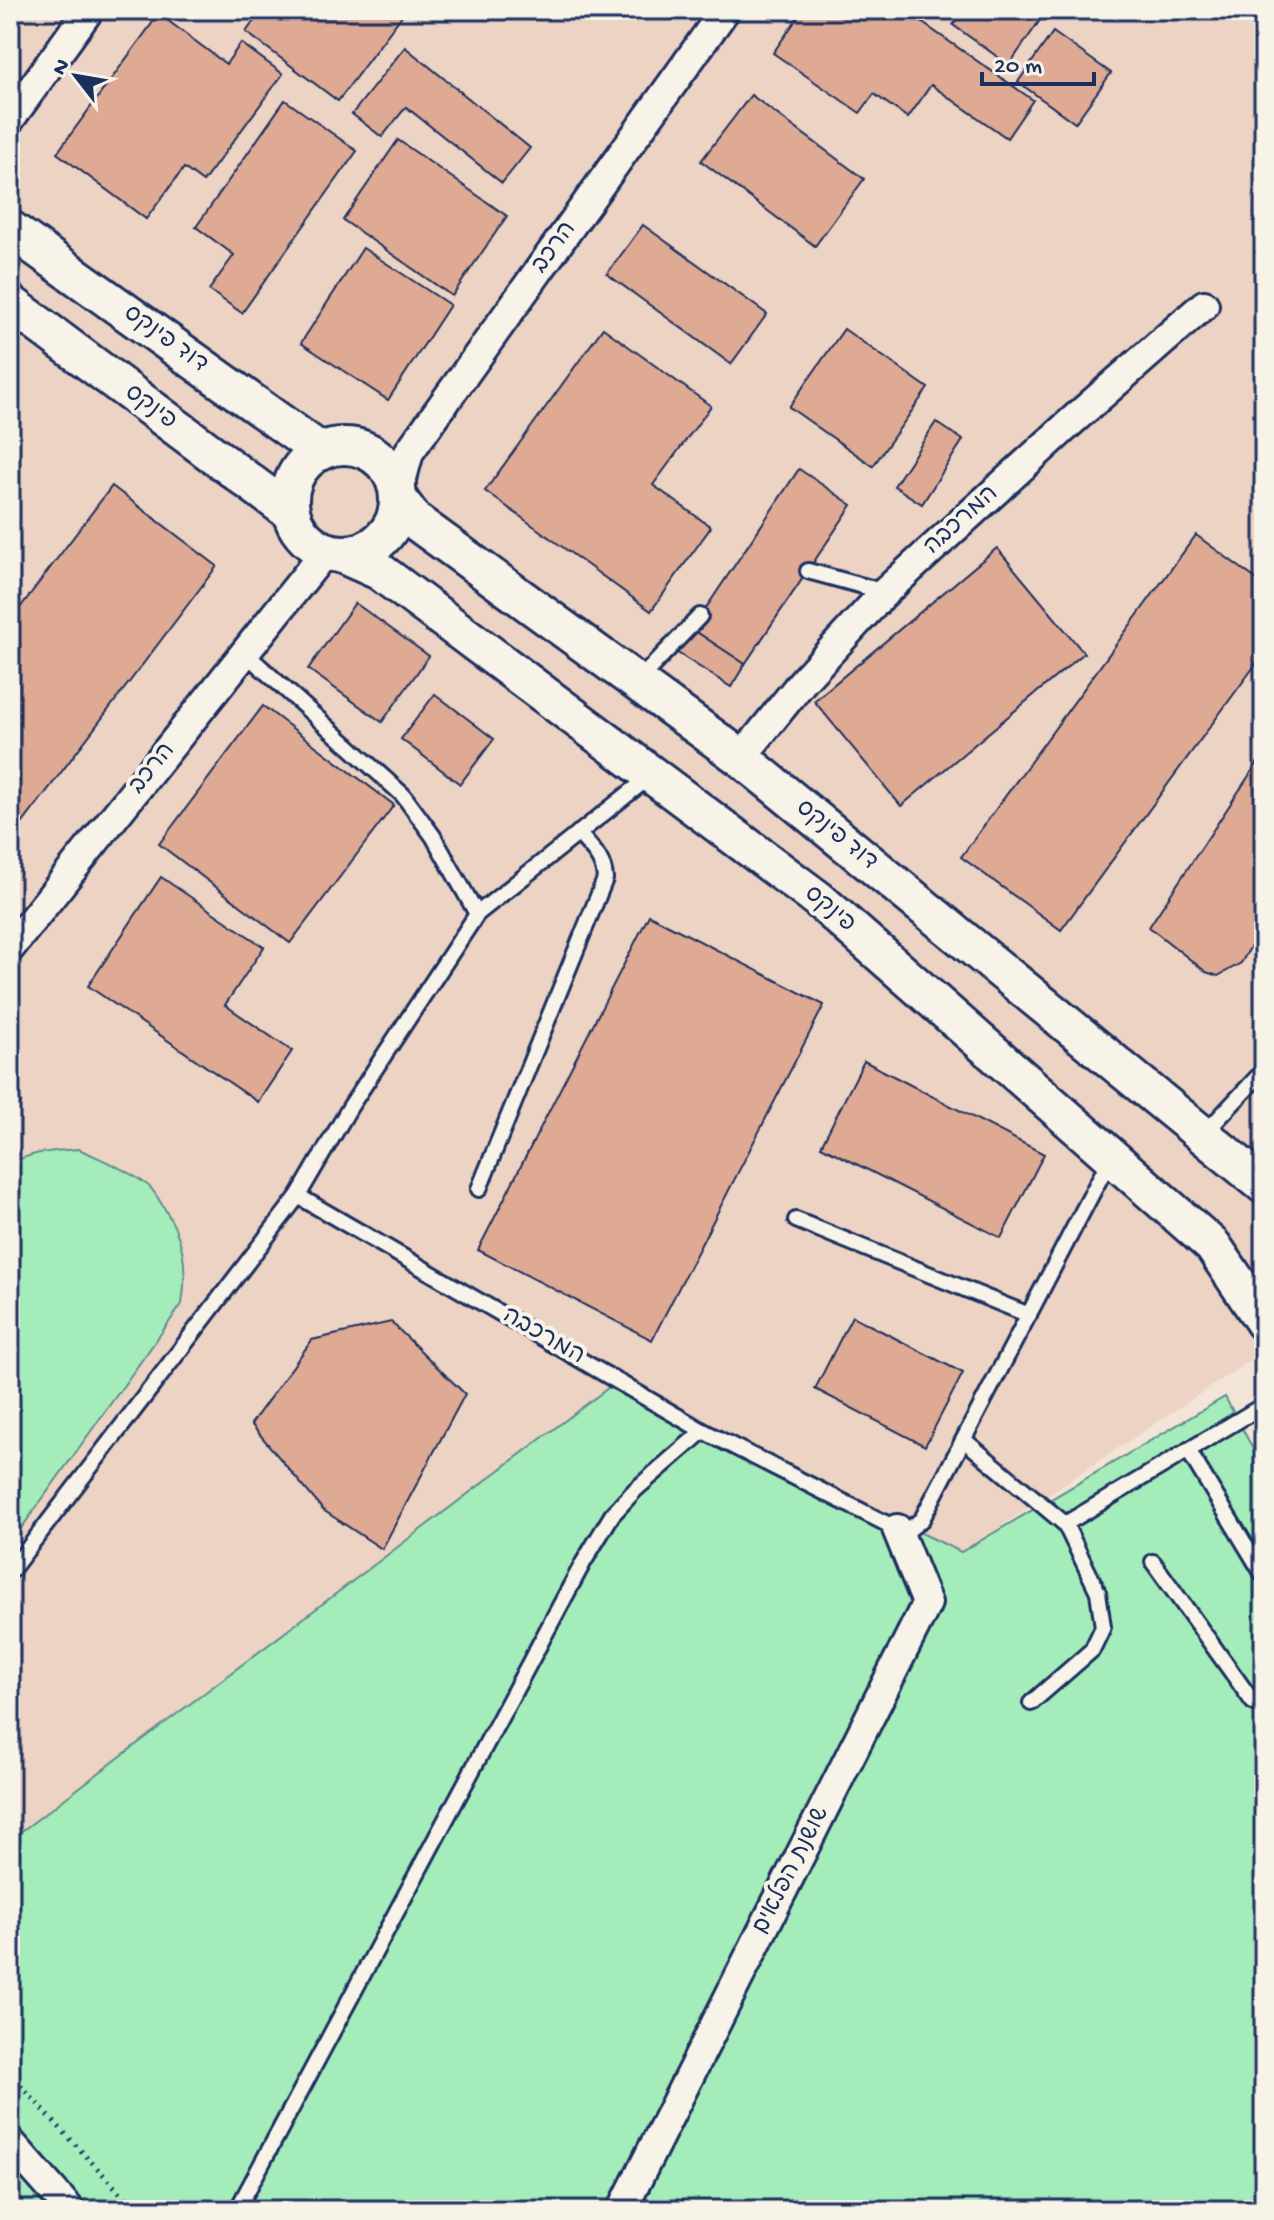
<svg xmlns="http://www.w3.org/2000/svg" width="1274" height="2220" viewBox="0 0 1274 2220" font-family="'Gochi Hand','Playpen Sans Hebrew',sans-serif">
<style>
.built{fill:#ecd3c3}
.green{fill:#a4edbb;stroke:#608e8c;stroke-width:2}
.building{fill:#dfaa94;stroke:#1b2f5e;stroke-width:2}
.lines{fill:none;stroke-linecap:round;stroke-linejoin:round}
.service-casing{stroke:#1b2f5e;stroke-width:20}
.minor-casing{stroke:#1b2f5e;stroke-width:34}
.tertiary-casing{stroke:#1b2f5e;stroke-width:42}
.path{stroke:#1b2f5e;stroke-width:5;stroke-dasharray:2 6;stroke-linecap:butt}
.service{stroke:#f7f3e8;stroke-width:14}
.minor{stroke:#f7f3e8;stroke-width:28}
.tertiary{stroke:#f7f3e8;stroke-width:36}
.labels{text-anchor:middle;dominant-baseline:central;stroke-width:8;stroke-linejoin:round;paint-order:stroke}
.street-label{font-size:24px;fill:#1b2f5e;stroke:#f7f3e8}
</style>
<rect width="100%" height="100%" fill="#f2e4d7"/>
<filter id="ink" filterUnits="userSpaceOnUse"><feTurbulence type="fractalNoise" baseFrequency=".0125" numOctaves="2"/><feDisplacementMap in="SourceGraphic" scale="16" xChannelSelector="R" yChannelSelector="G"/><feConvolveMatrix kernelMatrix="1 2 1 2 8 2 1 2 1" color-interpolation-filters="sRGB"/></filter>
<g filter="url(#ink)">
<path class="built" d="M10,10h1254v1341l-302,201 -350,-167 -602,455z"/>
<g class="green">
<path d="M79,1149c23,11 47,20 67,35 7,4 11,13 15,19 23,34 27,61 21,101l-172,240v-379c20,-14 45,-14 69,-16z"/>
<path d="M612,1385l349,167 264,-155 39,72v741h-1254v-370z"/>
</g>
<g class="building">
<path d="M262,10h144l-68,91 -92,-69z"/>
<path d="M803,10h101l129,90 -26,38 -76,-53 -23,33 -34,-24 -14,19 -87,-60z"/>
<path d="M964,10h83l-38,55 -56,-40z"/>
<path d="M159,14l67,50 15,-21 42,31 -80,108 -19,-14 -38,51 -89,-66z"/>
<path d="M1053,32l58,41 -36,50 -57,-41z"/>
<path d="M405,47l125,101 -28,35 -96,-76 -24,30 -30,-23z"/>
<path d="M751,95l113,84 -49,67 -114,-85z"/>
<path d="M285,100l72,51 -115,162 -33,-23 25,-35 -38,-28z"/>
<path d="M398,140l109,76 -55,80 -109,-76z"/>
<path d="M643,225l124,89 -36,50 -124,-90z"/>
<path d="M363,248l87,57 -62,95 -87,-57z"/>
<path d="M603,328l108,78 -58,79 58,42 -60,84 -166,-120z"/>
<path d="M844,329l84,59 -55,78 -84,-59z"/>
<path d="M936,422l27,18 -41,64 -28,-18z"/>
<path d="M799,469l53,36 -107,159 -53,-35z"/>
<path d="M112,486l105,80 -207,274v-219z"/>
<path d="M1196,535l68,50v68l-203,277 -100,-73z"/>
<path d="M997,548l87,105 -183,153 -87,-105z"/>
<path d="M355,603l74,53 -47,66 -74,-53z"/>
<path d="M692,629l53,35 -14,23 -55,-35z"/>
<path d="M435,694l59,45 -34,45 -59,-45z"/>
<path d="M263,706l131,99 -104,138 -131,-99z"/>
<path d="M1264,753v171l-23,39 -23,13 -12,-4 -57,-45z"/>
<path d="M161,877l103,70 -39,58 67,46 -34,51 -170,-116z"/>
<path d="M649,915l175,90 -172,335 -174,-90z"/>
<path d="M864,1061l180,93 -43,84 -180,-92z"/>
<path d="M10,1096l11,7 -11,16z"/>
<path d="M852,1316l111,57 -38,73 -110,-57z"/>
<path d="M391,1322l74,72 -83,155 -59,-39 -72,-86 61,-84z"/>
</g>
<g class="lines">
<defs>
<g id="service">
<path d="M808,571l77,21"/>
<path d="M245,653l158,142 30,41 44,78"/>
<path d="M637,682l63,-66"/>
<path d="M652,775l-175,139 -127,193 -52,89 405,235 194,98 14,-1 11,-9 189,-362"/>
<path d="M1204,1134l60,-64"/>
<path d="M479,1189l126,-310c-1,-21 -14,-31 -27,-46"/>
<path d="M796,1220l233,95"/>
<path d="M964,1440l101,84 33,68 5,35 -11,23 -61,53"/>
<path d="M1188,1450l76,126"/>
<path d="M1065,1524l199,-119"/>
<path d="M1153,1562l100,140 11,4"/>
<path d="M10,1572l288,-376"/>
<path d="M237,2210l346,-647 29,-48 23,-25 68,-59"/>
</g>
<g id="minor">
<path d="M10,119l79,-109"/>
<path d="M398,493l11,-41 316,-442"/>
<path d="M741,758l62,-77 82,-89 187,-171 132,-116"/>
<path d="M10,948l315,-396"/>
<path d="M10,2142l60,68"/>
<path d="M622,2210l305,-607 -30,-74"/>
</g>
<g id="tertiary">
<path d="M10,229l310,222"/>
<path d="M10,303l280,209"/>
<circle cx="344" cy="500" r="54"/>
<path d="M399,500l16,21 326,237 523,427"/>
<path d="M343,555l36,16 440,329 394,346 51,76"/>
</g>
</defs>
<use href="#service" class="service-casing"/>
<use href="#minor" class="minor-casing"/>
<use href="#tertiary" class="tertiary-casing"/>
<path class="path" d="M10,2074l126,136"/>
<use href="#service" class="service"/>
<use href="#minor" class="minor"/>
<use href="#tertiary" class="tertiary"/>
</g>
</g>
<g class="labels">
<g class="street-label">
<text transform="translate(555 248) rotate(-54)">הרכב</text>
<text transform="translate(165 340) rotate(36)">דוד פינקס</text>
<text transform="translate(150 408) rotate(37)">פינקס</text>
<text transform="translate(962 521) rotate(-42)">המרכבה</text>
<text transform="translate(153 769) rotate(-51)">הרכב</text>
<text transform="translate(836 836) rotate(39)">דוד פינקס</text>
<text transform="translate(829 910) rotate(40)">פינקס</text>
<text transform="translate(543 1337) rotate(30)">המרכבה</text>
<text transform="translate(792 1871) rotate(-63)">שושנת הפלאים</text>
</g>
</g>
<rect width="1274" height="2220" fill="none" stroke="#f7f3e8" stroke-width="40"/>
<rect x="20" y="20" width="1234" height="2180" fill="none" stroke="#1b2f5e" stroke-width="3" filter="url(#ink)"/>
<g transform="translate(76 76) rotate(301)" stroke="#f7f3e8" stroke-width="6" paint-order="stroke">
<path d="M0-6L14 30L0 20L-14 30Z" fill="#1b2f5e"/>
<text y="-12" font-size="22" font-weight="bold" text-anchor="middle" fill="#1b2f5e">N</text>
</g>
<path d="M982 72v12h112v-12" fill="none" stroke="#1b2f5e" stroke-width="4"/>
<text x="994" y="72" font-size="24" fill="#1b2f5e" stroke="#f7f3e8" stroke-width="6" paint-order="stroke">20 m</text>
</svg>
